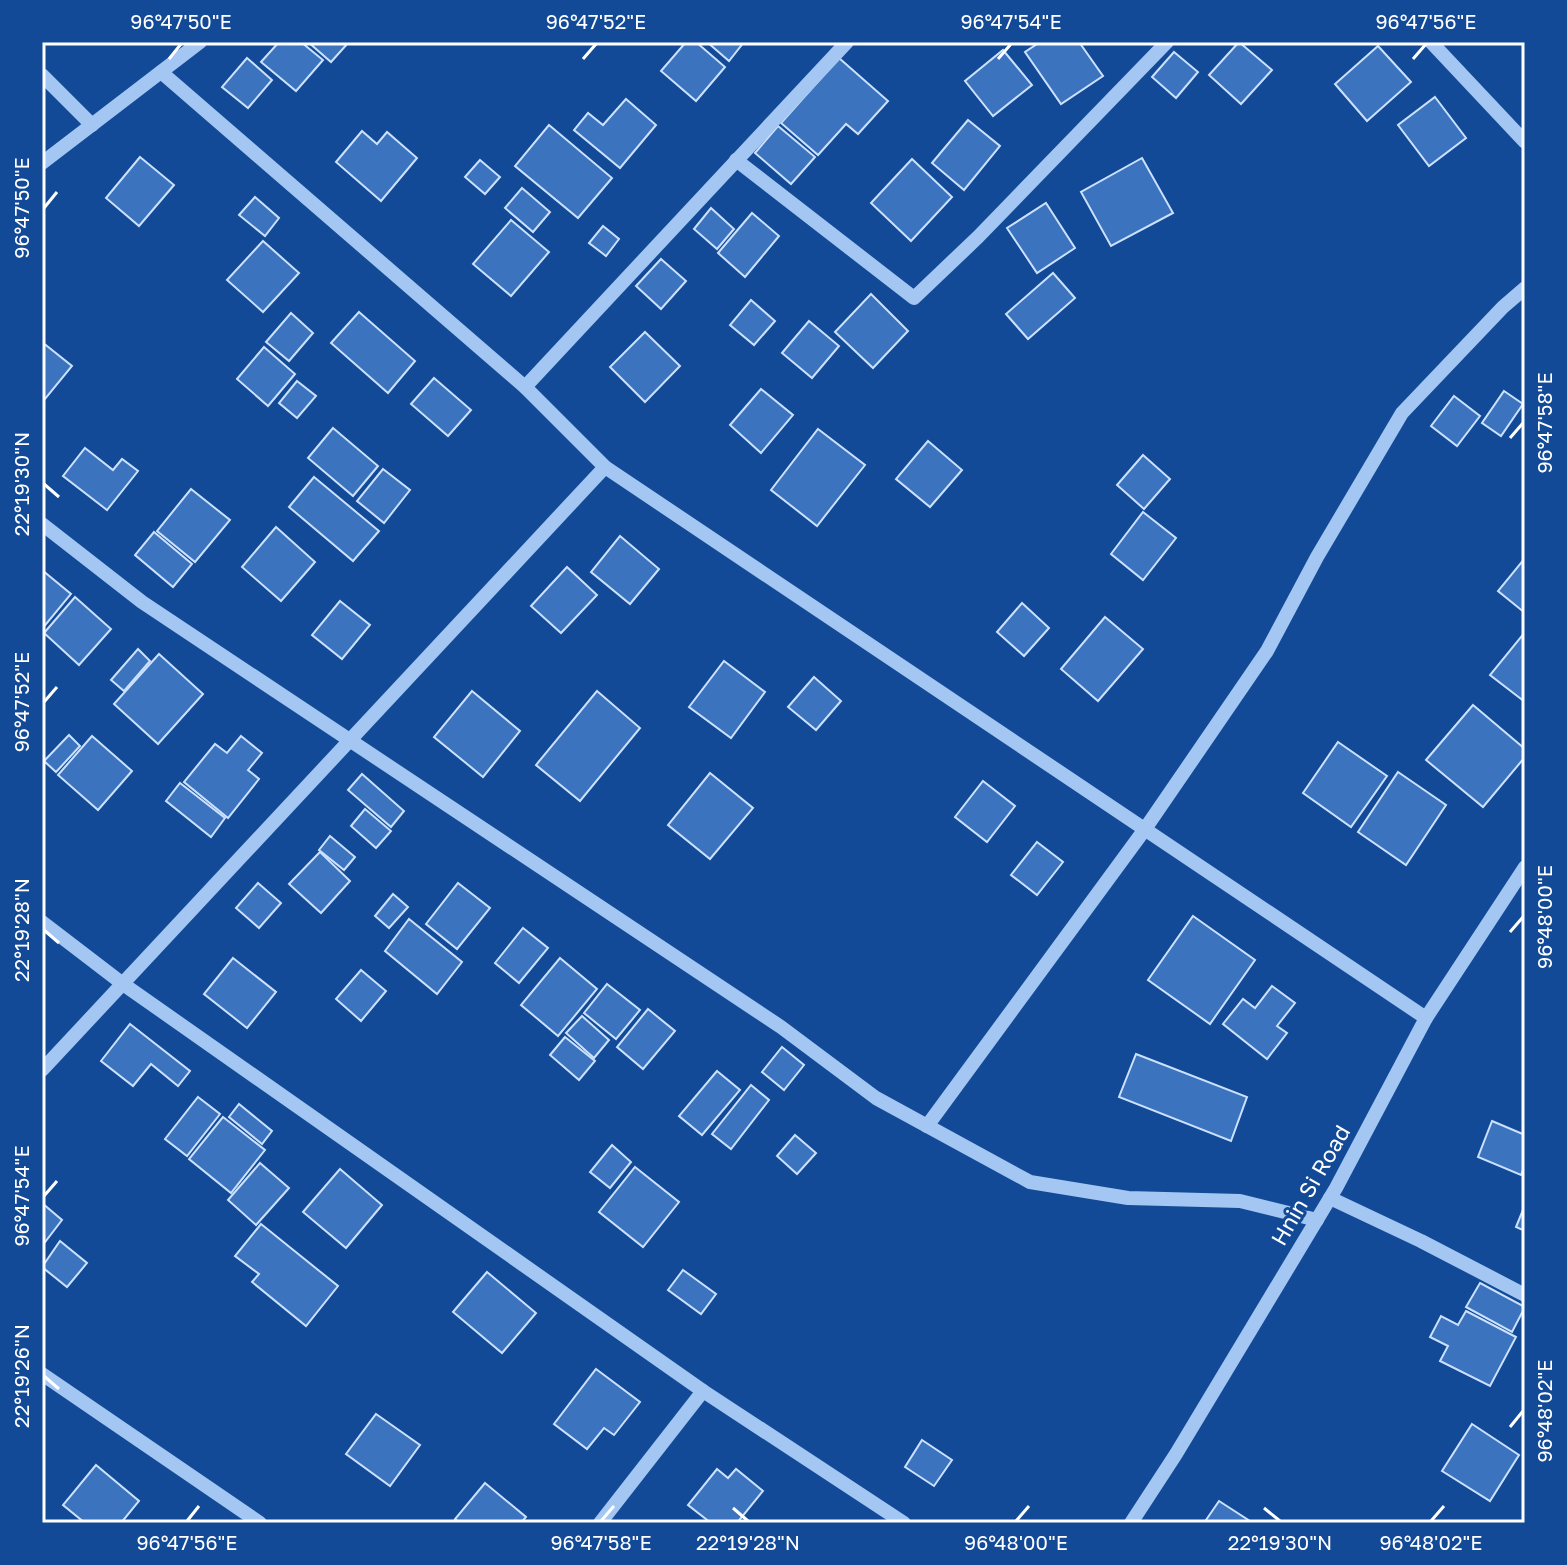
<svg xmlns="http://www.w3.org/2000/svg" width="1567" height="1565" viewBox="0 0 1567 1565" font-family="'Golos Text',sans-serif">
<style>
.building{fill:#3b73bf;stroke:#cbe1fd;stroke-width:2}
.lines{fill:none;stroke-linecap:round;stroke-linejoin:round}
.minor{stroke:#a3c6f3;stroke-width:14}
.ticks{fill:none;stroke:#fff;stroke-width:3}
.labels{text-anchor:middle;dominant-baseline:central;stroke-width:6;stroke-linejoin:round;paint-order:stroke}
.street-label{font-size:22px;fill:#fff;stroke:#124a97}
.neatline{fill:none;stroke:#fff;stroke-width:3}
.ticks-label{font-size:20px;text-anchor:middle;fill:#fff}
</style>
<rect width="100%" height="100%" fill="#124a97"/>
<g class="building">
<path d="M279,42h22l22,18 -27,31 -35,-29z"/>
<path d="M308,42h41l-18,20z"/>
<path d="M686,42h10l29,25 -29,34 -35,-30z"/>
<path d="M707,42h37l-15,19z"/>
<path d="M1040,42h39l24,34 -42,28 -36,-52z"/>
<path d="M1239,42l33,28 -31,34 -32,-29z"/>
<path d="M1378,46l33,36 -44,39 -32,-37z"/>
<path d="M1003,50l29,35 -39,31 -28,-35z"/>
<path d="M1174,52l24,20 -22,26 -24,-21z"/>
<path d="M247,58l25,22 -24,28 -26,-21z"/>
<path d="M839,58l49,43 -30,33 -12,-10 -28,31 -37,-32z"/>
<path d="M1435,97l31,41 -37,28 -31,-41z"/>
<path d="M626,99l30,26 -36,43 -46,-38 14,-17 15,12z"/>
<path d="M968,120l32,26 -36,44 -32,-27z"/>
<path d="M549,125l63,53 -34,40 -63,-52z"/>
<path d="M778,126l37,31 -24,27 -36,-31z"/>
<path d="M362,131l15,13 10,-12 30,26 -36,43 -45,-39z"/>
<path d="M140,157l34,28 -35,41 -33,-28z"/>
<path d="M1142,158l31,55 -62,33 -30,-54z"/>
<path d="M912,159l40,38 -41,44 -40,-38z"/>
<path d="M480,160l20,17 -15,17 -20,-17z"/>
<path d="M522,188l28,24 -17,20 -28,-24z"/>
<path d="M255,197l24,21 -14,18 -26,-21z"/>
<path d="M1046,203l29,45 -38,25 -30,-45z"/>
<path d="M711,208l23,21 -17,20 -23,-20z"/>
<path d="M752,213l27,23 -34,41 -27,-24z"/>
<path d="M511,220l38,32 -38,44 -38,-32z"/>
<path d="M603,226l16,13 -13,17 -17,-13z"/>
<path d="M263,241l36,32 -36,39 -36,-32z"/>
<path d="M661,259l25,22 -25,28 -25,-23z"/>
<path d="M1053,273l22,25 -47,41 -22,-25z"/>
<path d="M871,294l37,37 -35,37 -38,-36z"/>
<path d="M751,300l24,21 -21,24 -24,-20z"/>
<path d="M359,312l56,49 -27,32 -57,-50z"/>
<path d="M291,313l22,20 -24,28 -23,-19z"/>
<path d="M809,321l30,25 -27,32 -30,-25z"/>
<path d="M645,332l35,34 -35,36 -35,-35z"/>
<path d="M42,342l30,24 -27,33 -3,-2z"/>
<path d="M264,347l31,27 -27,32 -31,-27z"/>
<path d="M434,378l37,32 -23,26 -37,-32z"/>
<path d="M297,381l19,15 -19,22 -18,-15z"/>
<path d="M761,389l32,26 -32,38 -31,-28z"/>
<path d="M1504,391l19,13 -22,32 -19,-13z"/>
<path d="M1454,396l26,20 -23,30 -26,-20z"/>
<path d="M333,428l45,38 -25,30 -45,-38z"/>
<path d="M818,429l47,36 -48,61 -46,-36z"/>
<path d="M928,441l34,29 -32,37 -34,-28z"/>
<path d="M85,448l28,22 9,-11 16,12 -31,39 -44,-34z"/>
<path d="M1143,455l27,24 -26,30 -27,-24z"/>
<path d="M383,469l27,21 -26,33 -27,-22z"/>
<path d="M314,477l65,54 -26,30 -64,-54z"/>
<path d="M191,489l39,31 -35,42 -38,-31z"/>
<path d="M1143,512l33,26 -33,42 -32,-26z"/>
<path d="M276,527l39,35 -34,39 -39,-34z"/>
<path d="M154,532l38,32 -19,23 -38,-32z"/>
<path d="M620,536l39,33 -29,35 -39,-32z"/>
<path d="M1525,558v55l-27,-22z"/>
<path d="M567,567l30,28 -36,38 -30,-27z"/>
<path d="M42,570l29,24 -29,35z"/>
<path d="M75,597l36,32 -32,36 -35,-32z"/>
<path d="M340,601l30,24 -28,34 -30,-24z"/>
<path d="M1022,603l27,25 -25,28 -27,-24z"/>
<path d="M1105,617l38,32 -45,52 -37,-32z"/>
<path d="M1525,632v70l-35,-27z"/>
<path d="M138,649l12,12 -26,30 -13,-11z"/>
<path d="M159,654l44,40 -45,50 -44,-40z"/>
<path d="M724,661l41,31 -34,46 -42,-31z"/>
<path d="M814,677l27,24 -25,29 -28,-23z"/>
<path d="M472,691l48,40 -37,46 -49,-40z"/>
<path d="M597,691l43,37 -60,73 -44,-36z"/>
<path d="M1473,705l52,44v8l-42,50 -57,-47z"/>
<path d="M69,735l11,11 -24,26 -12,-11z"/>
<path d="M92,736l40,35 -34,39 -40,-35z"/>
<path d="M241,736l21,17 -14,17 11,9 -31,39 -44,-36 31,-38 12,9z"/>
<path d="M1338,742l49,34 -36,51 -48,-34z"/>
<path d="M1398,772l48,33 -40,60 -48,-33z"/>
<path d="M710,773l43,35 -43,51 -42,-34z"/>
<path d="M362,774l42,37 -13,16 -43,-37z"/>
<path d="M983,781l32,25 -28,36 -32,-25z"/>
<path d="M180,783l45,35 -14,19 -45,-36z"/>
<path d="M365,809l26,22 -15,17 -25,-22z"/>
<path d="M330,836l25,21 -11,13 -25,-20z"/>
<path d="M1037,842l26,20 -26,33 -26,-20z"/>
<path d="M320,852l30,29 -29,32 -32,-29z"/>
<path d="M258,883l23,20 -22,25 -23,-20z"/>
<path d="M458,883l32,25 -33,41 -31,-25z"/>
<path d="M393,894l15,13 -19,21 -14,-12z"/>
<path d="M1193,916l62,44 -45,64 -62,-44z"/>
<path d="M409,919l53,43 -25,32 -52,-43z"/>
<path d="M523,928l25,20 -29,35 -24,-20z"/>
<path d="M233,958l43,34 -29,36 -43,-34z"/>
<path d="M560,958l37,31 -39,47 -37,-31z"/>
<path d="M361,970l25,21 -25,30 -25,-22z"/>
<path d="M607,984l33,26 -24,29 -32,-26z"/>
<path d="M1272,986l23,17 -18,23 10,7 -20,26 -44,-35 20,-25 12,9z"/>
<path d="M648,1009l27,22 -32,38 -26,-22z"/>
<path d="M582,1016l27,24 -15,18 -28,-25z"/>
<path d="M130,1024l60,47 -12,15 -27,-22 -18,22 -32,-25z"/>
<path d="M565,1037l30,24 -16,19 -29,-25z"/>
<path d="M782,1047l22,18 -20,25 -22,-18z"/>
<path d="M1136,1054l111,43 -16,44 -112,-44z"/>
<path d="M717,1071l23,19 -38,45 -23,-19z"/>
<path d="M751,1085l18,15 -38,49 -19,-15z"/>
<path d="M198,1097l22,17 -33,42 -22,-17z"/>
<path d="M239,1104l33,27 -10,13 -33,-27z"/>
<path d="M223,1117l42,33 -34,43 -42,-34z"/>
<path d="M1492,1121l33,14v30l-4,10 -43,-18z"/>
<path d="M795,1135l21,18 -19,21 -20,-18z"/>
<path d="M612,1145l19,17 -21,26 -20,-16z"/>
<path d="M260,1163l29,25 -33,37 -28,-25z"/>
<path d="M635,1167l44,35 -36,45 -44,-35z"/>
<path d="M340,1169l42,36 -36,43 -43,-36z"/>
<path d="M42,1203l20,17 -20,26z"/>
<path d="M1525,1205v26l-9,-4z"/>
<path d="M261,1224l77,62 -32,40 -54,-44 7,-8 -24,-18z"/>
<path d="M60,1241l27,22 -20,24 -25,-20z"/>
<path d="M683,1270l33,24 -15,20 -33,-24z"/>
<path d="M487,1272l49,41 -34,40 -49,-41z"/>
<path d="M1480,1283l45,24 -13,25 -46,-25z"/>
<path d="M1466,1311l50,26 -26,49 -50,-25 8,-15 -18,-9 11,-21 17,9z"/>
<path d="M596,1369l44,33 -26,33 -10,-7 -17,21 -33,-25z"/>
<path d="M376,1414l44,31 -30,41 -44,-32z"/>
<path d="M1472,1424l47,31 -29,46 -48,-30z"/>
<path d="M922,1440l30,20 -18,26 -29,-19z"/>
<path d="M96,1465l43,36 -18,22h-36l-22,-18z"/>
<path d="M717,1469l11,9 8,-9 27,22 -26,32h-26l-23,-18z"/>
<path d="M485,1483l41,34 -5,6h-61l-5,-4z"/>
<path d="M1219,1501l34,22h-49z"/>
</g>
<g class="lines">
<g class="minor">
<path d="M1431,42l94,100"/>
<path d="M161,72l364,315 80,80 821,551"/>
<path d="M42,75l50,50"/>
<path d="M736,160l178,138 64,-61 189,-195"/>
<path d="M42,163l158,-121"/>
<path d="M525,387l322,-345"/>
<path d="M42,524l100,78 639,425 95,71 154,84 98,16 112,3 77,19"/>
<path d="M42,922l81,62 580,407 201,132"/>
<path d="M42,1070l563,-603"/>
<path d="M927,1126l218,-297 122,-178 50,-94 85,-144 101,-106 22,-19"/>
<path d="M1330,1198l91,43 104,54"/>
<path d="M42,1374l218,149"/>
<path d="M600,1523l103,-132"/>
<path d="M1131,1523l45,-69 160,-266 90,-170 99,-151"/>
</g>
</g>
<path class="ticks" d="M169,59l12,-15M583,59l13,-15M998,59l13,-15M1413,59l13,-15M44,208l13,-16M1510,438l13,-15M44,484l15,13M44,702l13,-15M44,930l15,13M1510,932l13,-15M44,1196l13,-15M44,1376l15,13M1510,1427l13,-16M733,1508l15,13M1264,1508l16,13M187,1521l12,-15M601,1521l13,-15M1016,1521l13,-15M1431,1521l13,-15"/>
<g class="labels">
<g class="street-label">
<text transform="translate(1310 1185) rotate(-60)">Hnin Si Road</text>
</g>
</g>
<rect width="1567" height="1565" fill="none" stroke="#124a97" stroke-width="88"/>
<rect x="44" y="44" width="1479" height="1477" class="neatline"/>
<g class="ticks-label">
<text x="181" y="29">96°47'50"E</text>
<text x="596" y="29">96°47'52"E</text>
<text x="1011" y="29">96°47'54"E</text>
<text x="1426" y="29">96°47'56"E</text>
<text transform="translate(22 208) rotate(-90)" y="7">96°47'50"E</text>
<text transform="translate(1545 423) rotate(-90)" y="7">96°47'58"E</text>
<text transform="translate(22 484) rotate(-90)" y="7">22°19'30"N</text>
<text transform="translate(22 702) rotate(-90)" y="7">96°47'52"E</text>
<text transform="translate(1545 917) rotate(-90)" y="7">96°48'00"E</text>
<text transform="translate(22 930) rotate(-90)" y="7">22°19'28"N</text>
<text transform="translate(22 1196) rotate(-90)" y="7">96°47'54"E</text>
<text transform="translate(22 1376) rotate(-90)" y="7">22°19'26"N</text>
<text transform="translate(1545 1411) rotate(-90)" y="7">96°48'02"E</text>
<text x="187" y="1550">96°47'56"E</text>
<text x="601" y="1550">96°47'58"E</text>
<text x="748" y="1550">22°19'28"N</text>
<text x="1016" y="1550">96°48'00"E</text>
<text x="1280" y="1550">22°19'30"N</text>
<text x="1431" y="1550">96°48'02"E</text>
</g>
</svg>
